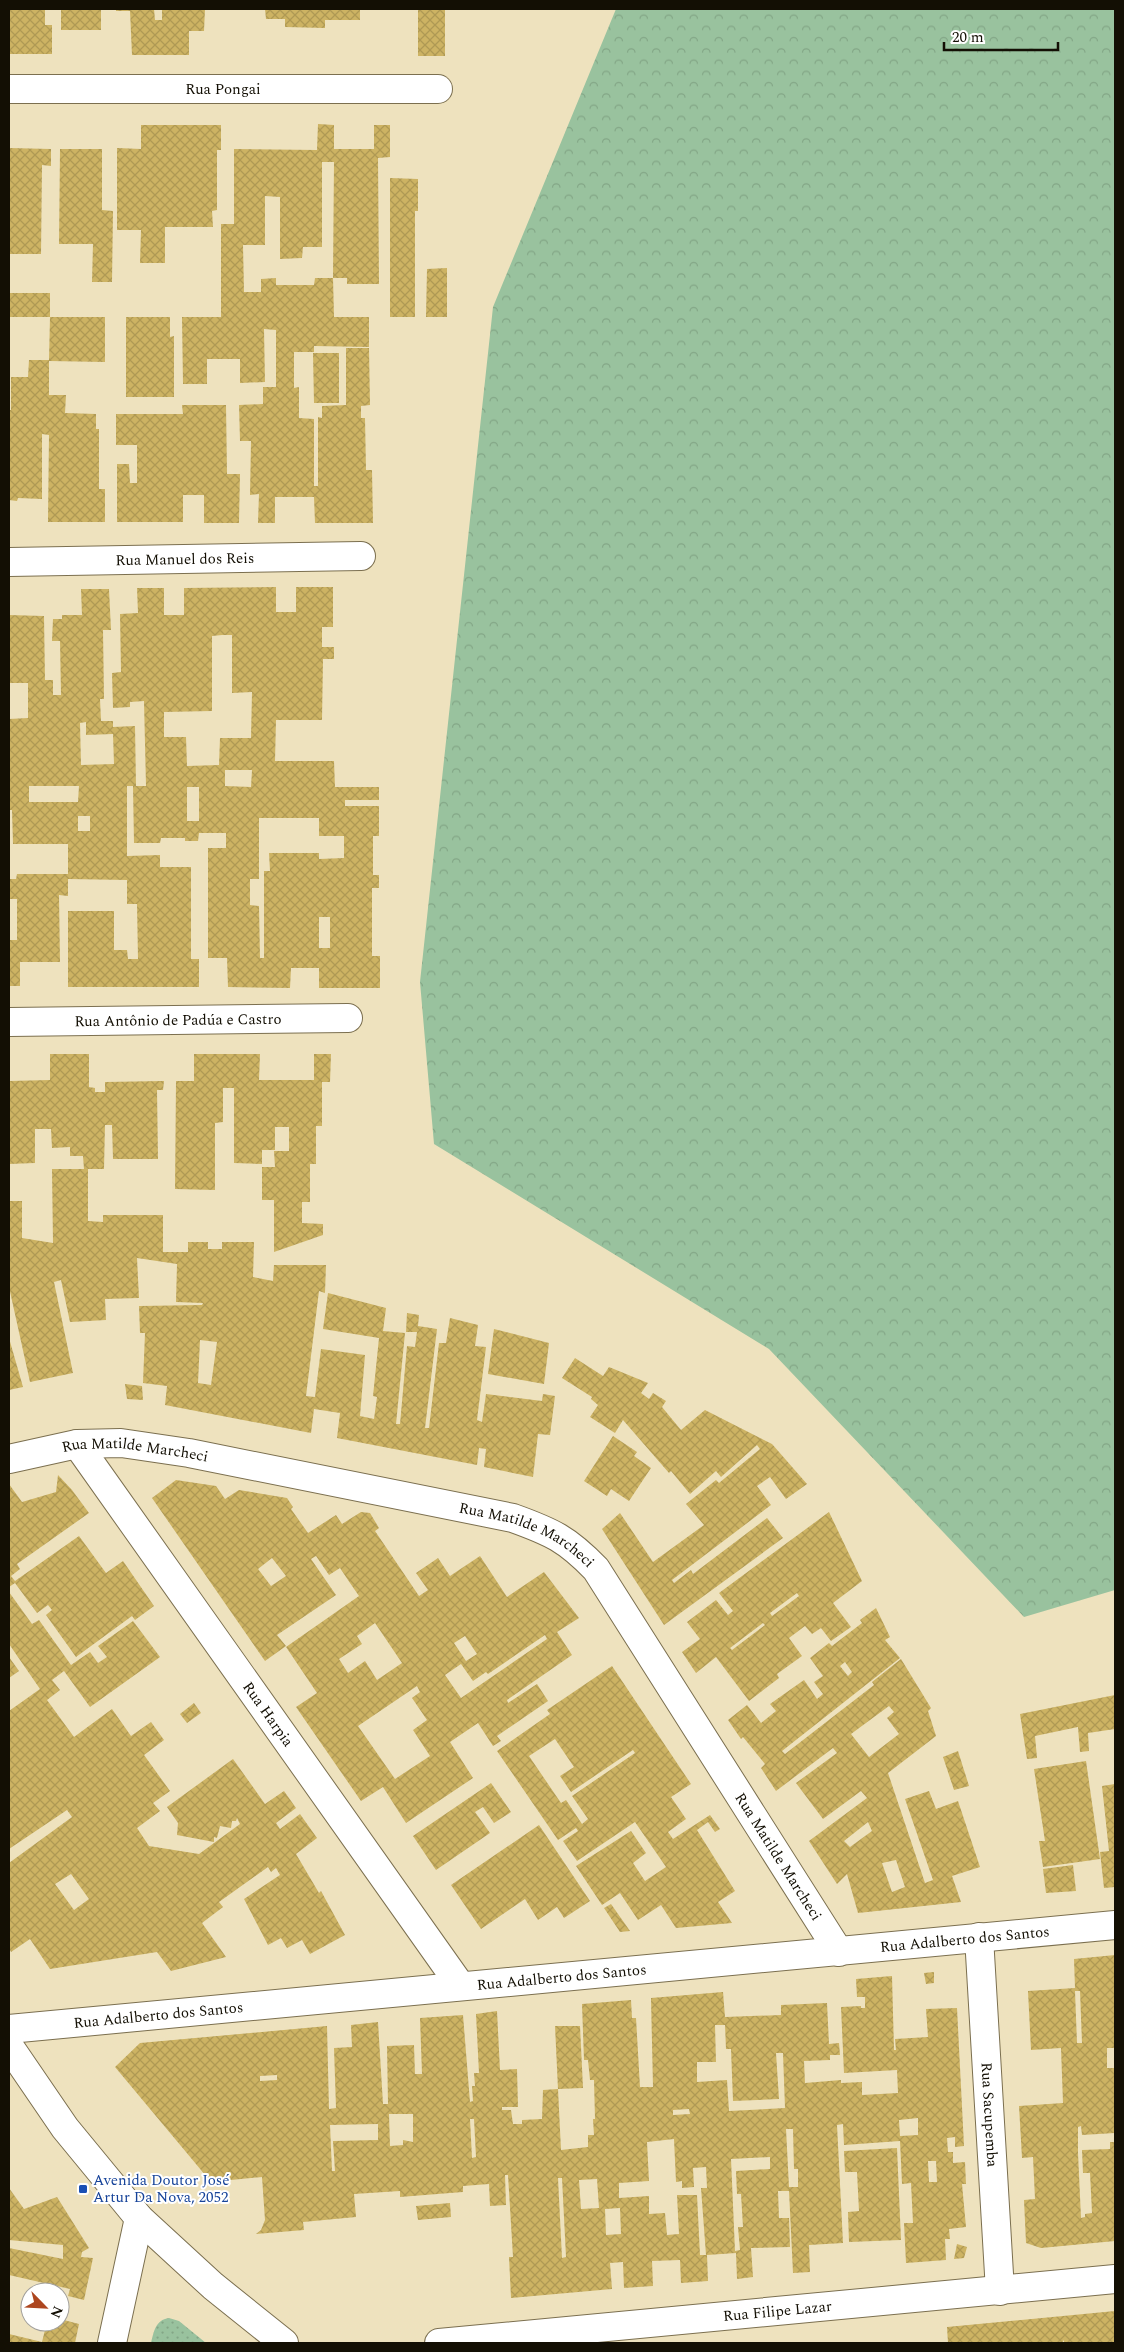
<svg xmlns="http://www.w3.org/2000/svg" width="1124" height="2352" viewBox="0 0 1124 2352" font-family="Spectral,serif">
<style>
.forest{fill:url(#forest-crowns)}
.park{fill:url(#park-dots)}
.building{fill:url(#building-cross-hatch);fill-rule:evenodd}
.lines{fill:none;stroke-linecap:round;stroke-linejoin:round}
.street-casing{stroke:#7b6f4f;stroke-width:30}
.secondary-casing{stroke:#7b6f4f;stroke-width:30}
.street{stroke:#fff;stroke-width:28}
.secondary{stroke:#fff;stroke-width:28}
.transit-dot{fill:#1a4fb4;stroke:#fff;stroke-width:2}
.labels{text-anchor:middle;dominant-baseline:central;stroke-width:4;stroke-linejoin:round;paint-order:stroke}
.street-label{font-size:15px;fill:#130f04;stroke:#fff}
.transit-label{font-size:15px;fill:#164399;stroke:#fff;text-anchor:start}
</style>
<defs>
<pattern id="forest-crowns" width="20" height="18" patternUnits="userSpaceOnUse" patternTransform="scale(1.25)"><rect width="20" height="18" fill="#99c29e"/><path d="M2 6a3 3 0 1 1 6 0M12 15a3 3 0 1 1 6 0" fill="none" stroke="#83a686"/></pattern>
<pattern id="park-dots" width="8" height="8" patternUnits="userSpaceOnUse" patternTransform="scale(1.25)"><rect width="8" height="8" fill="#99c29e"/><path d="M2 2h.1M6 6h.1" fill="none" stroke="#83a686" stroke-width="1.8" stroke-linecap="round"/></pattern>
<pattern id="building-cross-hatch" width="8" height="8" patternUnits="userSpaceOnUse" patternTransform="scale(1.25)"><rect width="8" height="8" fill="#cdb363"/><path d="M0 0l8 8M0 8l8-8" fill="none" stroke="#af9954"/></pattern>
</defs>
<rect width="100%" height="100%" fill="#eee2be"/>
<path class="forest" d="M616,9h499v1581l-91,27 -255,-268 -335,-205 -14,-162 73,-675z"/>
<path class="park" d="M169,2318l10,3 27,22h-55c3,-11 4,-23 18,-25z"/>
<g class="building">
<path d="M9,9h36v16h7v29h-43z"/>
<rect x="61" y="9" width="40" height="21"/>
<path d="M116,9h38l1,11h7v-11h43l-1,22h-15v24h-57l-2,-44h-14z"/>
<path d="M265,9h95v11h-35v8l-40,-1v-8h-19z"/>
<rect x="418" y="9" width="27" height="47"/>
<path d="M318,124l16,1v24h40v-24h16v32l-12,1 1,126h-32v-6h-14l1,-116h-12v85h-19l-1,11 -22,1v-62l-15,-1v49h-22l1,47h17v-13l15,-1v7h38l1,-7h18l1,39h35v30l-55,-1v6h-20v36l5,-1v31l15,1v67h4v-69l4,1v-12l24,-1v-57h23l1,57 -9,1v12h4l1,52h6l1,53h-58l-1,-26h-39v26h-17l1,-29 -9,1 1,-54h-11l-1,-36 24,-1v-17h13v-57l-12,-1 1,53 -25,1v-24h-33v25h-24l-1,-67h39v-93h13v-75l83,1z"/>
<path d="M141,125h80v25h-4v60l-5,1 1,16h-48v36h-25l1,-33h-24v-82l24,1z"/>
<path d="M9,148l42,1v17l-9,-1 -1,89h-32z"/>
<path d="M60,149h42v61l11,1 -1,71h-20l1,-38h-34z"/>
<path d="M390,178l28,1v32h-3v106h-25z"/>
<path d="M447,268v49h-21l1,-48z"/>
<rect x="9" y="293" width="41" height="24"/>
<path d="M50,317h55v45l-56,-1v34h17l-1,18 31,1v15h3v60h6v33h-57l1,-87 -7,-1v65l-24,-1 -1,3 -8,-1v-90h2v-33h17l1,-17h20z"/>
<path d="M126,317h44v20l4,-1v61h-48z"/>
<path d="M313,353h26v50h-25z"/>
<path d="M182,405h44l1,69h13l-1,49h-35v-28h-21v27h-66v-58h12l1,19h7v-38h-21v-31h67z"/>
<path d="M276,587v25h20v-25h37v40h-11v20h12v12h-11l-1,61h-46l-1,41h59l1,26h44v13h-34v6h34v30h-6v39h6v13h-7v68h8v32h-61v-20h-28l-1,20 -62,-1 -1,-29h-19v-110h18v-15h-27l-1,8h-13v-3h-24l-1,5h-26l-1,-57h-6v70l33,-1v12h31v92h8v28h-131v-76h46v39h13l1,9h10l-1,-55h-10v-24l-59,-1v17l-9,-1 1,67h-40v24h-11v-46h8v-41h-8v-20h7l1,-5h51v-30h-55l-1,-34h-3v-91l19,-1v-35h-19v-68l35,1 1,64h8v15h8l-1,-54h-8l1,-22h9v-4h20l-1,-26h28l2,41h-8l1,69h-4l1,22h12v6l22,-1 1,60h10l-2,-85 -14,1v5l-17,1 -1,-35 9,-1 -1,-58 18,-1 -1,-25h27v27h20v-27zM222,635h10v58l20,-1 -1,46h-31l-1,27 -32,1 -1,-29h-22v-25l48,-1v-75zM86,722v13l27,-1 1,30 -33,1 -1,-42zM225,770h27l-1,17 -26,-1zM29,786h50l-1,16h-49zM187,787h12v34h-12zM78,816h12v15h-12zM259,818h60v18h25v22l-25,1v-6h-50l1,18h-6v87h-4l-1,-52 -9,-1v-26h9zM319,917h11v31h-11z"/>
<path d="M50,1054h39v33l6,1v4h10v-10l59,-1 -1,9h-6l1,69h-45l-1,-34h-7l-1,44h-16v52l15,1v-7h60v37h25v-10h20v7h14v-7h32l-1,35 20,4 1,-16h52l-1,28 -6,-2 -13,105 9,1 6,-48 44,6 -5,61 14,3 3,-22 -4,-1 6,-58 -56,-9 5,-36 58,15 -3,23 22,2 -9,91h4l7,-78 8,1 2,-15h-11l1,-19 12,2 -1,11 19,3 -12,99h4l10,-85h7l4,-25 28,7 -3,21 11,1 -9,73 5,2 4,-28 56,7 1,-7 12,2 -5,39 -12,-1 -5,43 -49,-10 2,-18 -7,-1 -2,17 -140,-27 3,-25 -26,-4 -3,24 -146,-28 2,-19 -24,-3 2,-50h-5l-1,-27 63,-1 1,-2 -27,-1 1,-38 -40,-6 2,40 -34,1 1,21 -36,2 -9,-42 -7,2 19,91 -43,9 -21,-95v-86h13v37l31,5 -1,-74h32l-1,-13h-13v-9l-18,1 -1,-19h-16v34l-26,1v-83l41,-1zM200,1340l17,2 -6,43 -13,-2z"/>
<path d="M194,1054h66l-1,26h55v-26h17l-1,28h-8v44h-6v38h-6v38h-8v21l21,1v11l-49,17v-52h-12v-33h13l-1,-16h15v-24h-14v23h-13v14l-28,-1v-75h-11v34l-8,1v67l-40,-1 1,-108h18z"/>
<path d="M494,1329l55,14 -5,41 -56,-10z"/>
<path d="M9,1338l14,49 -14,3z"/>
<path d="M575,1358l28,18 6,-9 39,16 -7,10 8,6 4,-6 13,8 -4,6 19,23 24,-20 67,34 35,40 -21,15 -16,-22 -13,9 14,19 -99,75 2,3 17,-13 2,4 74,-56 16,20 -119,87 -62,-96 18,-16 33,49 51,-37 -18,-21 30,-24 3,3 41,-34 -3,-4 -36,32 -5,-6 -26,23 -19,-23 -2,2 -46,-53 -8,13 -25,-16 8,-12 -7,-6 1,-2 -30,-19z"/>
<path d="M125,1384l17,2 1,14 -16,-1z"/>
<path d="M613,1436l24,16 -3,4 17,12 -22,33 -18,-12 -4,7 -23,-15z"/>
<path d="M58,1475l14,15 17,23 -72,51 3,5 -9,7 4,5 64,-45 27,37 17,-12 31,45 -19,14 -3,-4 -56,41 -30,-42 6,-5 -4,-5 -11,8 -22,-30 -6,4v-103l13,18 34,-10z"/>
<path d="M176,1480l40,6 9,13 14,-9 48,8 6,9 -2,2 17,24 28,-18 6,9 19,-12 9,1 9,15 -4,3 44,65 9,-6 -12,-17 22,-15 12,18 30,-20 27,41 37,-25 35,46 -22,14 15,23 -65,45 1,3 29,-19 11,17 -51,35 4,5 -8,5 -15,-23 -28,19 23,36 -67,45 -23,-36 -22,14 -65,-94 21,-14 -31,-46 73,-51 -9,-13 -10,-15 -11,7 -13,-19 -5,3 25,36 -59,40 9,11 -21,15 -113,-163zM272,1558l14,18 -15,10 -13,-17zM375,1623l27,40 -25,17 -12,-19 -17,12 -9,-14 23,-15 -5,-8zM545,1635l2,4 -86,59 -16,-23 16,-11 12,17 13,-9 2,2zM465,1636l12,18 -11,7 -12,-18zM417,1686l3,6 -8,6 15,22 -14,10 17,26 -35,23 -37,-53z"/>
<path d="M829,1512l33,69 -29,22 18,24 -20,14 -10,-13 -9,6 -7,-8 -16,12 13,18 -25,18 2,4 -30,23 -33,-44 -20,16 -14,-21 18,-13 -13,-17 29,-22 12,15 5,-4 -14,-18zM797,1593l2,3 -27,20 -2,-3zM763,1623l2,2 -33,25 -2,-2z"/>
<path d="M9,1592l23,32 7,-4 32,45 19,-13 8,11 9,-6 -9,-11 35,-25 27,36 -70,50 -26,-36 -12,9 8,10 -13,10 27,37 38,-28 19,27 20,-14 13,18 -20,15 26,36 -17,12 7,8 -23,17 12,18 50,8 41,-30 -3,-6 -1,3h-4l-1,7 -11,-2 -3,12 -3,-1v5l-37,-7 1,-12 -11,-16 66,-48 32,45 19,-13 12,17 -20,15 4,6 20,-15 17,24 -21,16 23,39 2,-2 24,44 -35,19 -8,-14 -15,8 -6,-10 -13,7 -24,-46 36,-24 -4,-7 -5,4 -3,-5 -49,35 4,5 -21,16 24,34 -55,14 -14,-19 -107,17 -20,-30 -19,13 -2,-4v-85l63,-46 -5,-7 -58,39v-138l31,-22 -31,-45zM71,1874l18,25 -15,11 -19,-26z"/>
<path d="M876,1608l14,29 -5,3 15,18 -118,93 3,3 89,-69 -2,-3 29,-23 30,49 -3,3 8,25 -48,37 37,110 8,-3 -28,-81 24,-8 7,18 22,-8 22,66 -28,9 9,26 -103,11 -11,-39 -10,10 -28,-43 58,-43 -6,-7 -38,28 -27,-36 41,-30 -4,-5 -57,43 -15,-23 4,-4 -22,-27 -2,2 -13,-19 19,-15 14,18 15,-12 -6,-7 34,-24 13,19 6,-5 -9,-12 9,-6 -13,-18 19,-15 3,3 30,-23 -2,-3zM845,1662l7,10 -4,4 -8,-10zM889,1706l5,6 -7,6 12,16 -30,23 -18,-23zM868,1822l4,9 -22,16 -6,-6zM896,1860l9,27 -13,5 -10,-29z"/>
<path d="M9,1657l10,14 -10,7z"/>
<path d="M612,1666l79,118 -20,13 15,22 -18,13 5,7 37,-24 10,14 -5,3 -7,-10 -11,8 38,61 -17,11 14,21 -56,5 -15,-23 -23,15 -18,-27 -18,12 -26,-39 55,-35 15,22 -13,10 12,18 21,-14 -11,-16 -20,-29 -58,39 -14,-20 15,-10 -2,-3 -18,12 -61,-89 53,-37 -3,-4zM555,1739l19,28 -14,9 11,16 62,-42 2,3 -63,43 16,23 -6,5 -16,-24 -5,3 -32,-47z"/>
<path d="M1115,1695v34l-27,4 1,18 -9,1 -2,-25 -43,9 2,22 -10,1 -7,-45z"/>
<path d="M194,1703l7,10 -14,10 -7,-9z"/>
<path d="M958,1751l11,35 -15,4 -11,-33z"/>
<path d="M1086,1761l14,98 -57,8 -4,-26h6l-11,-72z"/>
<path d="M491,1783l20,29 -17,11 -11,-16 -8,5 15,21 -54,37 -23,-34z"/>
<path d="M1115,1784v103l-11,1 -4,-36 9,-1 -7,-65z"/>
<path d="M539,1825l51,76 -26,17 -7,-11 -19,13 -13,-21 -44,30 -30,-44z"/>
<path d="M1073,1865l3,26 -30,2 -3,-24z"/>
<path d="M611,1904l19,27 -10,1 -16,-24z"/>
<path d="M1115,1955v93h-8v20h8v65l-33,2 -1,-9 -3,1v26l3,65 4,-1v-3l7,-1 -2,-40h-7l-1,-23 28,-1v-7h5v99l-74,7 -15,-5 -2,-43 11,-1 -2,-42 -11,1 -3,-52 44,-3 -2,-55 -30,2 -3,-59 47,-3 -1,-29zM1075,1991h5l2,52h-5z"/>
<path d="M934,1972v11l-8,1 -2,-11z"/>
<path d="M892,1976l2,74h2l-1,-11 33,-2 -2,-28 31,-1 7,138 -9,1v-10l-8,1 1,14h5v11l12,-1 1,22h-4l4,43 -17,2 1,10h-5l1,21 -40,3 -2,-40h9l-2,-40 -9,1 -2,-43 -56,4 -1,-21 -6,1 6,118 -34,2 1,27 -17,1 -4,-82h-11l1,27h10l1,29 -39,1 2,29 -16,2 -1,-26 -29,2 1,26 -27,2 -1,-23 -28,1 1,25 -29,2 -1,-26 -13,1 2,26 -101,9 -2,-41h4l-5,-82h-3l1,30 -16,1 -1,-22 -26,2v6l-13,1 -50,4v-6l-46,3 2,23 -53,5 1,8 -48,4 5,-4 4,-10 -3,-43 -51,5 -96,-115 25,-24 187,-17 2,83 7,-1 -2,-60 18,-1 -1,-22 27,-3 5,82h5l-1,-58 27,-1 1,29h7l-2,-56 43,-3 7,87 3,-1 -1,-15h3l-1,-13h5l-3,-59 21,-3 3,59 17,-1 1,38h-16v3h9l2,14h9v-4l20,-1 1,-29 15,-1 3,61 27,-3v-12h6l-1,-16h2l-1,-39h-4l-2,-20h-4l-2,-56 49,-4 1,18h4l4,69h13l-2,-89 72,-6 2,25 56,-2v-10l46,-2 2,41 10,-1 1,12h-10v5l-26,1 1,22 36,-3v3l21,-1v13l36,-2 -1,-23 -53,3 -3,-66 20,-1v2h4v-11h-8l-1,-18zM715,2025h10l1,24h5l2,52 46,-2 -3,-46h7l2,55 -56,3 -2,-31 -30,2v-20h19zM277,2075v5l-17,1v-5zM689,2109l1,5 -17,1v-5zM389,2114h24v28l-10,-2v5l-13,1zM918,2118v17l-18,1 -1,-16zM470,2119h4l2,38 -4,1zM378,2124v16l-45,1 2,30h-3l-2,-46zM786,2129h7l1,40h4v18h-9zM674,2139l2,43 6,-1v7l12,-1 -1,-19 13,-1 1,21h-6l5,67h-6l-3,-60h-20l2,39 -12,1 -2,-22 -16,1v-18l-30,2v-15l30,-2 -2,-39zM770,2157v12l-34,2 1,23h4l2,33h-5l2,23 -5,1 -4,-92zM928,2161h8l1,21h-8zM558,2178h4l4,79 -4,1zM597,2179l2,29 -18,1 -2,-29zM620,2208l1,26 -15,1 -1,-26z"/>
<path d="M555,2026h25l3,62 -25,1z"/>
<path d="M897,2148l4,92 -52,2 -1,-30 11,-1 -2,-39h-12l-1,-21z"/>
<path d="M9,2188l15,21 33,-12 32,51 -7,4 -1,5 12,1 -9,42 -16,-4 2,-7 -61,-14v-27l54,11v-14l-54,-5z"/>
<path d="M450,2203l1,14 -33,3 -2,-14z"/>
<path d="M957,2244l10,3 -3,11 -10,1z"/>
<path d="M1115,2311v32h-51v-3l-2,3h-114l-1,-16z"/>
<path d="M60,2319l19,5 -4,19h-66v-9l33,8 5,-20h13z"/>
</g>
<g class="lines">
<defs>
<g id="street">
<path id="s1" d="M9,89h429"/>
<path id="s2" d="M9,562l352,-6"/>
<path id="s3" d="M9,1022l339,-4"/>
<path id="s4" d="M77,1444l383,541"/>
<path id="s5" d="M9,1459l68,-15 44,-1 68,10 324,65c39,14 54,21 83,51l243,383"/>
<path id="s6" d="M979,1937l21,354"/>
<path id="s7" d="M9,2029l1106,-104"/>
<path d="M112,2343l27,-125"/>
<path id="s8" d="M439,2343l676,-64"/>
</g>
<path id="secondary" d="M9,2046l56,82 74,90 74,68 71,57"/>
</defs>
<use href="#street" class="street-casing"/>
<use href="#secondary" class="secondary-casing"/>
<use href="#street" class="street"/>
<use href="#secondary" class="secondary"/>
</g>
<rect class="transit-dot" x="78" y="2184" width="10" height="10" rx="2.5"/>
<g class="labels">
<g class="street-label">
<text stroke="none"><textPath href="#s1" startOffset="214">Rua Pongai</textPath></text>
<text stroke="none"><textPath href="#s2" startOffset="176">Rua Manuel dos Reis</textPath></text>
<text stroke="none"><textPath href="#s3" startOffset="169">Rua Antônio de Padúa e Castro</textPath></text>
<text stroke="none"><textPath href="#s5" startOffset="128">Rua Matilde Marcheci</textPath></text>
<text stroke="none"><textPath href="#s5" startOffset="532">Rua Matilde Marcheci</textPath></text>
<text stroke="none"><textPath href="#s4" startOffset="331">Rua Harpia</textPath></text>
<text stroke="none"><textPath href="#s5" startOffset="952">Rua Matilde Marcheci</textPath></text>
<text stroke="none"><textPath href="#s7" startOffset="960">Rua Adalberto dos Santos</textPath></text>
<text stroke="none"><textPath href="#s7" startOffset="555">Rua Adalberto dos Santos</textPath></text>
<text stroke="none"><textPath href="#s7" startOffset="150">Rua Adalberto dos Santos</textPath></text>
<text stroke="none"><textPath href="#s6" startOffset="178">Rua Sacupemba</textPath></text>
<text stroke="none"><textPath href="#s8" startOffset="340">Rua Filipe Lazar</textPath></text>
</g>
<g class="transit-label">
<text x="93" y="2180">Avenida Doutor José<tspan x="93" dy="17">Artur Da Nova, 2052</tspan></text>
</g>
</g>
<rect width="1124" height="2352" fill="none" stroke="#130f04" stroke-width="20"/>
<g transform="translate(45 2307) rotate(114)"><circle r="24" fill="#ffffff" stroke="#a19f9b"/>
<path d="M0-4L9 19L0 12L-9 19Z" fill="#ad461f"/>
<text y="-8" font-size="14" font-weight="bold" text-anchor="middle" fill="#130f04">N</text>
</g>
<path d="M944 42v8h114v-8" fill="none" stroke="#130f04" stroke-width="2.5"/>
<text x="952" y="42" font-size="15" fill="#130f04" stroke="#ffffff" stroke-width="4" paint-order="stroke">20 m</text>
</svg>
